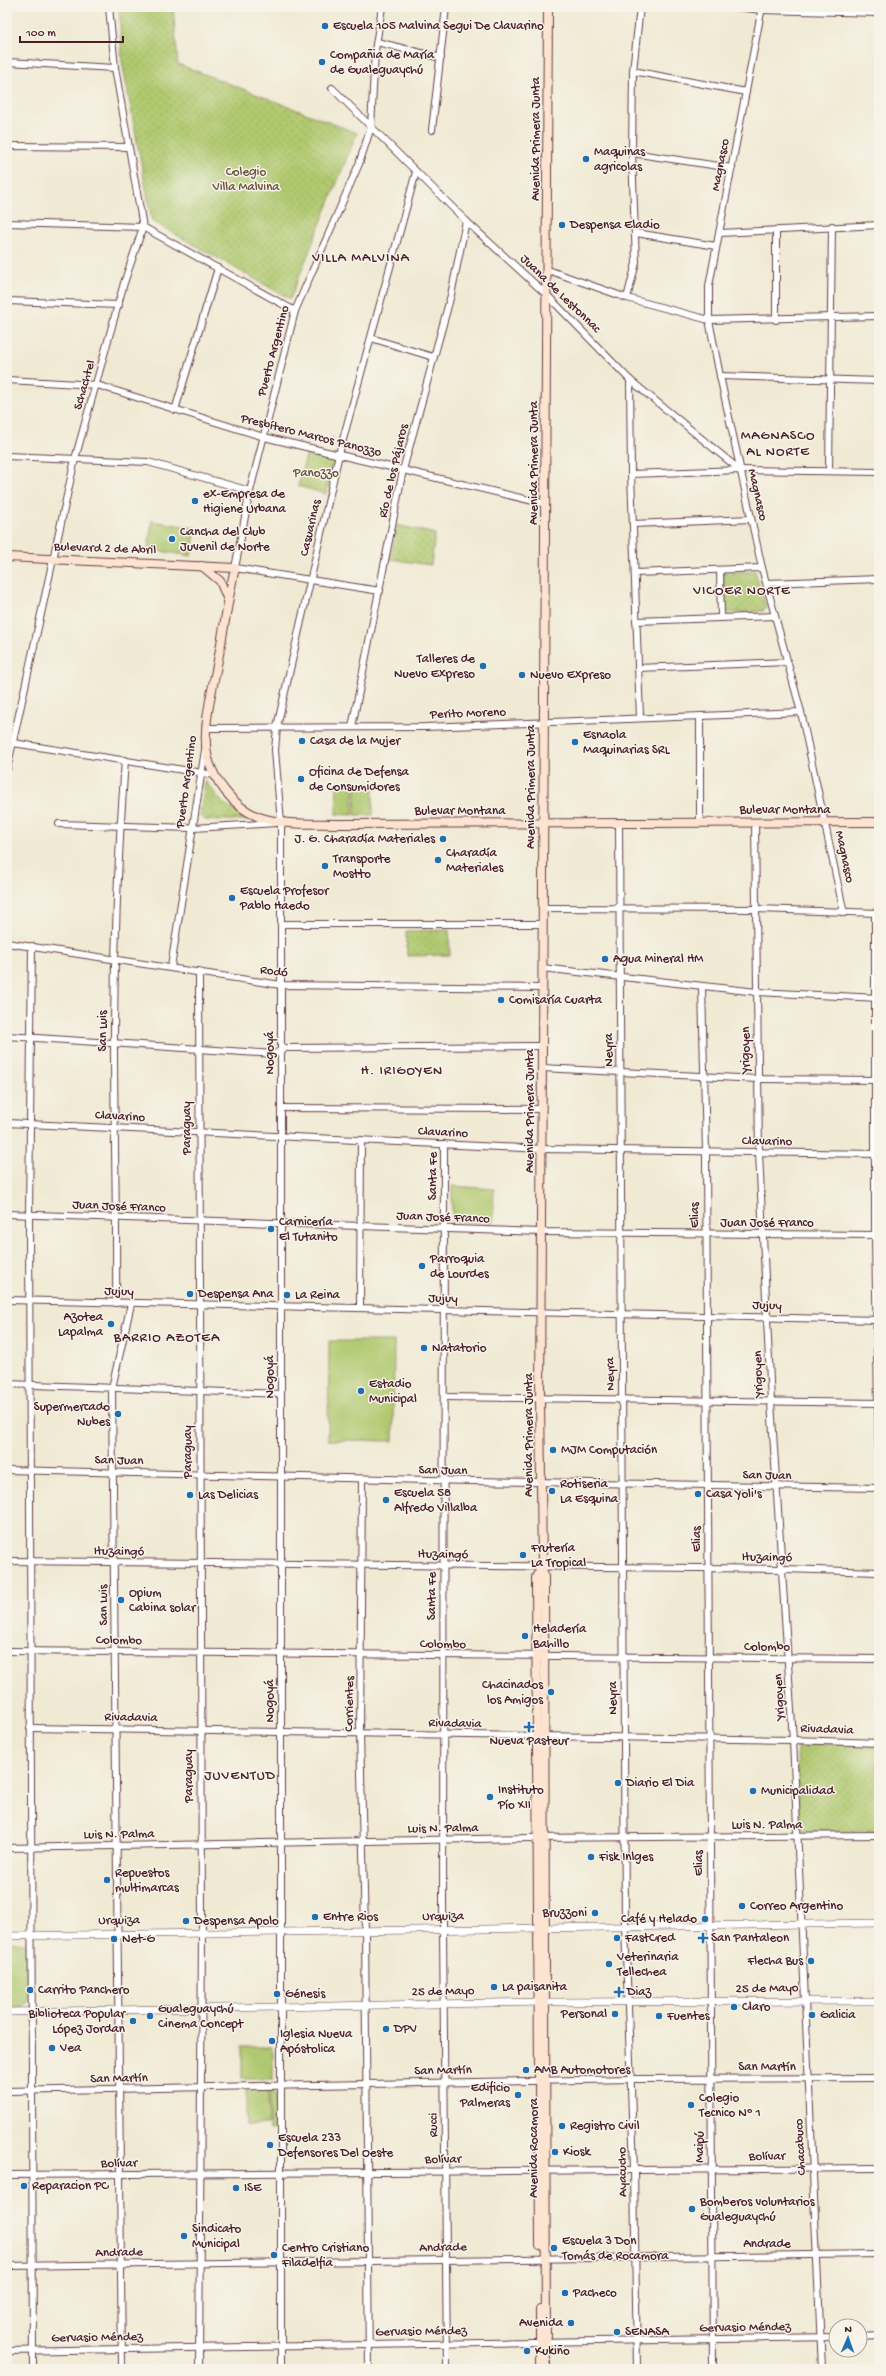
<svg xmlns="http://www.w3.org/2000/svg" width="886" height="2376" viewBox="0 0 886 2376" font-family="'Gochi Hand',sans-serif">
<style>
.grass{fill:#b0c96f;stroke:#7d744d}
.park{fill:url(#park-dots);stroke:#7d744d}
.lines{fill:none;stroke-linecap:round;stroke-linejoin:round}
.minor-casing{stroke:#633d44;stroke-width:8}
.tertiary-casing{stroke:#633d44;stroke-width:8}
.secondary-casing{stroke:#633d44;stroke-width:10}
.minor{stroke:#fff;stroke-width:6}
.tertiary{stroke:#fff;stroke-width:7}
.secondary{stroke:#fde4d1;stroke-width:8}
.poi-dot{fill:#1f6fb2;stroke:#f7f3e8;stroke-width:1.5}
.labels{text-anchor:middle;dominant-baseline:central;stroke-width:3;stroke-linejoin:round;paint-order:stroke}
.poi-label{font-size:13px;fill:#4a1f2b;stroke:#f7f3e8;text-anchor:start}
.street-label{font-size:13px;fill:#4a1f2b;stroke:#f7f3e8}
.park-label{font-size:13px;fill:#69523f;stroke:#f7f3e8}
.neighbourhood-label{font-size:14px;letter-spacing:1px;fill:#4a1f2b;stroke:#f7f3e8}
</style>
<defs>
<pattern id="park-dots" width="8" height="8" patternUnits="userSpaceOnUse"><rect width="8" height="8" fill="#b0c96f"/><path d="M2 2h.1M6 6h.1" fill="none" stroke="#99ac60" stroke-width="1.8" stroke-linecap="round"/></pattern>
</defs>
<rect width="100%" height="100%" fill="#f7f3e8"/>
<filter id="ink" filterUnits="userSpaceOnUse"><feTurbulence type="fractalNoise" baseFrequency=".025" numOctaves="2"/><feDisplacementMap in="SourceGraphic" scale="8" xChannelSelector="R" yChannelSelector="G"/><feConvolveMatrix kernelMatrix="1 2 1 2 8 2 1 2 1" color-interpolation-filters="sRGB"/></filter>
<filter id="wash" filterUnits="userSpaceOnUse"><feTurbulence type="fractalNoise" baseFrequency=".012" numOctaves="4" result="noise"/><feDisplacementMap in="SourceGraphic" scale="16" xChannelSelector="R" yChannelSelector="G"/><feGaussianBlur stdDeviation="0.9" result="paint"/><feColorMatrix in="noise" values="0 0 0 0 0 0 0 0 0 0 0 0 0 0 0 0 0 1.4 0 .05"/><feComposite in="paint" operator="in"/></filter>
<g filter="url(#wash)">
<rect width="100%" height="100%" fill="#f0ead4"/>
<g class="grass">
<path d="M152,521l44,7 -5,28 -43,-7z"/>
<path d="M337,784l17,1 -1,30 -17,-1z"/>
<path d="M356,785h17v30h-18z"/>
<path d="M452,1186l42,3 -1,33 -41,-1z"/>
<path d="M329,1341h65l-1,100 -65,-1z"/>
<path d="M7,1723l3,103h-3z"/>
<rect x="242" y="2047" width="31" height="32"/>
<path d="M268,2090v35h-22v-34z"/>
<path d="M269,2091l6,5 1,33 -7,1z"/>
</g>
<g class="park">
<path d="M119,7h54l5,57 179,69 -67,166 -138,-78 -30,-160z"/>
<path d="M307,452l27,7 -8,35 -28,-8z"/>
<path d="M397,525l38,9 -4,31 -41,-6z"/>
<path d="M755,571l11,36 -3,4 -36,2 -2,-2 -2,-36 2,-2z"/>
<path d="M205,781l18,22 21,13 2,4h-41l-5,-4z"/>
<path d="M449,930l1,25 -43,1 -1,-25z"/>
<path d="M797,1743l82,1v87h-80z"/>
<path d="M7,1941l18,2 2,4 1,55 -5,5h-16z"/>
</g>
</g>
<g filter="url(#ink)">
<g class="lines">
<defs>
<g id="minor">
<path d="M737,7l25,3 117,3"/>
<path d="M762,7l-53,279v34l11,56 42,192 39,144 43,201"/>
<path d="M377,42l64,16"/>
<path d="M7,62l108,6"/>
<path d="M633,71l113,21"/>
<path d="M332,88l134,133 82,75 82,84 110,90"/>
<path d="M432,130l14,-123"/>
<path d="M7,146l121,1"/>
<path d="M632,153l100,15"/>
<path d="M7,223l136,4 152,84"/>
<path d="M636,233l80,13"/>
<path d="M720,233l159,-8"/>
<path d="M548,270l79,28 82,22 170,-4"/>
<path d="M627,298l9,-35 -4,-110 1,-82 7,-64"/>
<path d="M7,301l112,4"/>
<path d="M776,320v-90"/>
<path d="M371,338l62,19"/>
<path d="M720,376l159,5"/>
<path d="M7,380l90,5 167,52 282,67"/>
<path d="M630,380l1,94 9,244"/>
<path d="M175,410l43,-142"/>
<path d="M7,456l141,6 102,29"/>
<path d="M829,471l3,-245"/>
<path d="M631,474l109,-4 139,2"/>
<path d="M633,524l118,-5"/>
<path d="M720,570l1,48"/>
<path d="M635,573l127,-5"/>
<path d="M767,583l112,-4"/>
<path d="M380,591l-145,-23 15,-77 45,-180 64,-147 12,-37 4,-76 7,-44"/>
<path d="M636,621l139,-5"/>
<path d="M638,668l149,-6"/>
<path d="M700,716v106"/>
<path d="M352,727l51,-257 48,-175 15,-74"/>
<path d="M207,728l218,-1 376,-15"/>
<path d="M7,742l208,33"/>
<path d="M7,769l68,-310 49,-176 19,-56 -28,-159 -6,-61"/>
<path d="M619,822l6,1104 9,243 3,200"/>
<path d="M755,822l4,331 12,249 22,338 29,629"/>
<path d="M59,824l134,4 83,-5"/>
<path d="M543,908l213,1 123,4"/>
<path d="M875,913v321l4,229"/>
<path d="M281,924h261"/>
<path d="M7,943l274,42 261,3"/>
<path d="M32,946l-3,269 4,1154"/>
<path d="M171,967l34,-217"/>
<path d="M542,968l215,24 122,6"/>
<path d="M199,971l3,961 -3,437"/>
<path d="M702,987l4,165 7,1217"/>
<path d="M7,1036l267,18 12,-6 256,-2"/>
<path d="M542,1068l216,11 121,1"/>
<path d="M281,1108l261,1"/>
<path d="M7,1123l535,26 337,5"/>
<path d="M444,1144l-1,785 4,440"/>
<path d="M7,1214l534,18 338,3"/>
<path d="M7,1300l872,20"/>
<path d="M116,1303c1,-87 -2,-173 -2,-260 0,-94 4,-189 11,-283"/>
<path d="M360,1308l1,-168"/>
<path d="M7,1384l274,10"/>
<path d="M444,1397l435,6"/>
<path d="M7,1470c291,8 581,14 872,18"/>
<path d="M362,1479l-2,254 5,197 4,439"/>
<path d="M7,1561l777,8 95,3"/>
<path d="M7,1651l872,8"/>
<path d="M30,1728l763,12 86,3"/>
<path d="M7,1848l523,-10 349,-3"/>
<path d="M7,2091l625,-12 247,-1"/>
<path d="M7,2175l872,-7"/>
<path d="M7,2266l872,-12"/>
<path d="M860,2337l19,-1"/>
<path d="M7,2351l829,-14"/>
<path d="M122,2369l-10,-981 19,-84"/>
<path d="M281,2369v-1546l-6,-73 2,-23 62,-273 77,-282"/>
</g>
<g id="tertiary">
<path d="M7,1936l872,-13"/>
<path d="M7,2012l539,-10 333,-1"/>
</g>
<g id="secondary">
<path d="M7,557l228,11c-7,30 -11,61 -17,92 -5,28 -16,66 -11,94 5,25 27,54 52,63 26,9 55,6 82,7l538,-2"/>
<path d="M202,566l18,15 8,19"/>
<path d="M540,2245l-4,-668 6,-10"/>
<path d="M540,2310v59"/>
<path d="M546,2369l-2,-792 -2,-10 -2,-169 8,-1391"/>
</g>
</defs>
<use href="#minor" class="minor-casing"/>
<use href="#tertiary" class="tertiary-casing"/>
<use href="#secondary" class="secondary-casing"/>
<use href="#minor" class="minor"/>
<use href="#tertiary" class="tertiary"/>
<use href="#secondary" class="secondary"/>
</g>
</g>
<g class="poi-dot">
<circle cx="325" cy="26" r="4"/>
<circle cx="322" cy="62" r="4"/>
<circle cx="586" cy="159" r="4"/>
<circle cx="562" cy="225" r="4"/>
<circle cx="195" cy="501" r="4"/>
<circle cx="172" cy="539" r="4"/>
<circle cx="483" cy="666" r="4"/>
<circle cx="522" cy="675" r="4"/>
<circle cx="302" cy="741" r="4"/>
<circle cx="575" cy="742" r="4"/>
<circle cx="301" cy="779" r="4"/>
<circle cx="443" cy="839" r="4"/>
<circle cx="438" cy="860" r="4"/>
<circle cx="325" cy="866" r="4"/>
<circle cx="232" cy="898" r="4"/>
<circle cx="605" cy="959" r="4"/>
<circle cx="501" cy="1000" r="4"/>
<circle cx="271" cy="1229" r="4"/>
<circle cx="422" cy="1266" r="4"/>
<circle cx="190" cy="1294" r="4"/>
<circle cx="287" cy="1295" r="4"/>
<circle cx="111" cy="1324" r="4"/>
<circle cx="424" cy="1348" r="4"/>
<circle cx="361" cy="1391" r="4"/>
<circle cx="118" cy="1414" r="4"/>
<circle cx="553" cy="1450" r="4"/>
<circle cx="552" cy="1491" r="4"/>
<circle cx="698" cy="1494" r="4"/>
<circle cx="190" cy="1495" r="4"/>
<circle cx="386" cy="1500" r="4"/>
<circle cx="523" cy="1555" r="4"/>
<circle cx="121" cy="1600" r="4"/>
<circle cx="525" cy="1636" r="4"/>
<circle cx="551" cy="1692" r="4"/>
<path d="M527 1721h4v4h4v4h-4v4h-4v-4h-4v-4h4z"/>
<circle cx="618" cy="1783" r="4"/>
<circle cx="753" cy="1791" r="4"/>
<circle cx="490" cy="1797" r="4"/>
<circle cx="591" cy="1857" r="4"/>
<circle cx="107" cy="1880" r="4"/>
<circle cx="742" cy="1906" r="4"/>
<circle cx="595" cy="1913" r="4"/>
<circle cx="315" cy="1917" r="4"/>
<circle cx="705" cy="1919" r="4"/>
<circle cx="186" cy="1921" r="4"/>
<circle cx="617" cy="1938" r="4"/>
<path d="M701 1932h4v4h4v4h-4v4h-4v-4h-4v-4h4z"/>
<circle cx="114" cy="1939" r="4"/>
<circle cx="811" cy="1961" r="4"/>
<circle cx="609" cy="1964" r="4"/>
<circle cx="494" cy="1987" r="4"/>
<circle cx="30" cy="1990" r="4"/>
<path d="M617 1986h4v4h4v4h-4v4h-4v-4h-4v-4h4z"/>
<circle cx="277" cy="1994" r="4"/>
<circle cx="734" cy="2007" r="4"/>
<circle cx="615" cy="2014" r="4"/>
<circle cx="812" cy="2015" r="4"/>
<circle cx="150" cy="2016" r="4"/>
<circle cx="659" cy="2016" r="4"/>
<circle cx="133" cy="2021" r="4"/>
<circle cx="386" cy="2029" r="4"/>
<circle cx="272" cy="2041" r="4"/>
<circle cx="52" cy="2048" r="4"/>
<circle cx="526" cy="2070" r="4"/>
<circle cx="518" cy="2095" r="4"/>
<circle cx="691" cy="2105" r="4"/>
<circle cx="562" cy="2126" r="4"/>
<circle cx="270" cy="2145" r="4"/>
<circle cx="555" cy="2152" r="4"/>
<circle cx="24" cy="2186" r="4"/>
<circle cx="236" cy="2188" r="4"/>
<circle cx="692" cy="2209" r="4"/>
<circle cx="184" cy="2236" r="4"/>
<circle cx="554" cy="2248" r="4"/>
<circle cx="274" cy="2255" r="4"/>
<circle cx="565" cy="2293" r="4"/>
<circle cx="571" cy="2323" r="4"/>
<circle cx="617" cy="2332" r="4"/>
<circle cx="527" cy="2351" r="4"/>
</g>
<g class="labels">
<g class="poi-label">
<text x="333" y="26">Escuela 105 Malvina Segui De Clavarino</text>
<text x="330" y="55">Compañia de María<tspan x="330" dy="15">de Gualeguaychú</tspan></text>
<text x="594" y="152">Maquinas<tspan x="594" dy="15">agricolas</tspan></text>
<text x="570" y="225">Despensa Eladio</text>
<text x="203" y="494">ex-Empresa de<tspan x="203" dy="15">Higiene Urbana</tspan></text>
<text x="180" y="532">Cancha del Club<tspan x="180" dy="15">Juvenil de Norte</tspan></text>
<text x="475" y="659" text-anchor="end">Talleres de<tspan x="475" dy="15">Nuevo Expreso</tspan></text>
<text x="530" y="675">Nuevo Expreso</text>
<text x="583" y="735">Esnaola<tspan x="583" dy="15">Maquinarias SRL</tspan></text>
<text x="310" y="741">Casa de la Mujer</text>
<text x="309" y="772">Oficina de Defensa<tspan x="309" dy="15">de Consumidores</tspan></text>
<text x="435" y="839" text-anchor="end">J. G. Charadía Materiales</text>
<text x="446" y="853">Charadía<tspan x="446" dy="15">Materiales</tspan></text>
<text x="333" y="859">Transporte<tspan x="333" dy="15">Mostto</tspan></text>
<text x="240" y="891">Escuela Profesor<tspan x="240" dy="15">Pablo Haedo</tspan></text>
<text x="613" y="959">Agua Mineral HM</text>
<text x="509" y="1000">Comisaría Cuarta</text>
<text x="279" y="1222">Carnicería<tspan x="279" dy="15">El Tutanito</tspan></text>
<text x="430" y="1259">Parroquia<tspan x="430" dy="15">de Lourdes</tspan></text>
<text x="198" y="1294">Despensa Ana</text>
<text x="295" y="1295">La Reina</text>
<text x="103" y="1317" text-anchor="end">Azotea<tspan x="103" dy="15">Lapalma</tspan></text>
<text x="432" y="1348">Natatorio</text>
<text x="369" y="1384">Estadio<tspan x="369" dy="15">Municipal</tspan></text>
<text x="110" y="1407" text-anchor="end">Supermercado<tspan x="110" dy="15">Nubes</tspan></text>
<text x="561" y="1450">MJM Computación</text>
<text x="560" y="1484">Rotiseria<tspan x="560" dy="15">La Esquina</tspan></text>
<text x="394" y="1493">Escuela 58<tspan x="394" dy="15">Alfredo Villalba</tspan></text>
<text x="706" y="1494">Casa Yoli's</text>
<text x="198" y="1495">Las Delicias</text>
<text x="531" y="1548">Frutería<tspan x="531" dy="15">La Tropical</tspan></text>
<text x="129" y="1593">Opium<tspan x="129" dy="15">Cabina solar</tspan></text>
<text x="533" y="1629">Heladería<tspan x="533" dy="15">Bahillo</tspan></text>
<text x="543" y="1685" text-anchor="end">Chacinados<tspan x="543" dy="15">los Amigos</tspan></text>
<text x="529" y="1741" text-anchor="middle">Nueva Pasteur</text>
<text x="626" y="1783">Diario El Dia</text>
<text x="498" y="1790">Instituto<tspan x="498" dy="15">Pío XII</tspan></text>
<text x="761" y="1791">Municipalidad</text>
<text x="599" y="1857">Fisk Inlges</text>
<text x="115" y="1873">Repuestos<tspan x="115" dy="15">multimarcas</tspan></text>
<text x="750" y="1906">Correo Argentino</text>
<text x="587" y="1913" text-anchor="end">Bruzzoni</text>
<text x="323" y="1917">Entre Rios</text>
<text x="697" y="1919" text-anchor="end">Café y Helado</text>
<text x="194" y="1921">Despensa Apolo</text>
<text x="625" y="1938">FastCred</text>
<text x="711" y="1938">San Pantaleon</text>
<text x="122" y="1939">Net-G</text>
<text x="617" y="1957">Veterinaria<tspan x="617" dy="15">Tellechea</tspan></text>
<text x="803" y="1961" text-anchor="end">Flecha Bus</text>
<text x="502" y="1987">La paisanita</text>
<text x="38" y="1990">Carrito Panchero</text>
<text x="627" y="1992">Diaz</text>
<text x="285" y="1994">Génesis</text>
<text x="742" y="2007">Claro</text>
<text x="158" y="2009">Gualeguaychú<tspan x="158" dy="15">Cinema Concept</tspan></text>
<text x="125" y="2014" text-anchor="end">Biblioteca Popular<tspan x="125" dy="15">López Jordan</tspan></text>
<text x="607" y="2014" text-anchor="end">Personal</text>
<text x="820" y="2015">Galicia</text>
<text x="667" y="2016">Fuentes</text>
<text x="394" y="2029">DPV</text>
<text x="280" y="2034">Iglesia Nueva<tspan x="280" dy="15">Apóstolica</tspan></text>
<text x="60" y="2048">Vea</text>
<text x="534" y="2070">AMB Automotores</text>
<text x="510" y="2088" text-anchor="end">Edificio<tspan x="510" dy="15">Palmeras</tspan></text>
<text x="699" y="2098">Colegio<tspan x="699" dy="15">Tecnico Nº 1</tspan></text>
<text x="570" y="2126">Registro Civil</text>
<text x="278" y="2138">Escuela 233<tspan x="278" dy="15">Defensores Del Oeste</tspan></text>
<text x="563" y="2152">Kiosk</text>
<text x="32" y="2186">Reparacion PC</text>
<text x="244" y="2188">ISE</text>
<text x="700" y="2202">Bomberos voluntarios<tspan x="700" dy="15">Gualeguaychú</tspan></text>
<text x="192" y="2229">Sindicato<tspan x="192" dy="15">Municipal</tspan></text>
<text x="562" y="2241">Escuela 3 Don<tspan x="562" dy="15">Tomás de Rocamora</tspan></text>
<text x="282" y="2248">Centro Cristiano<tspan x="282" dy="15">Filadelfia</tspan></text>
<text x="573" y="2293">Pacheco</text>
<text x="563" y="2323" text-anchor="end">Avenida</text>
<text x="625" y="2332">SENASA</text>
<text x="535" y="2351">Kukiño</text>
</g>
<g class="street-label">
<text transform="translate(536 139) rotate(-90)">Avenida Primera Junta</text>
<text transform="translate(721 165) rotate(-79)">Magnasco</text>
<text transform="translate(560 294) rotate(44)">Juana de Lestonnac</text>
<text transform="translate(274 351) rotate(-75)">Puerto Argentino</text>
<text transform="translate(85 385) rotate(-74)">Schachtel</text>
<text transform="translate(311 436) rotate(14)">Presbítero Marcos Panozzo</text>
<text transform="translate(534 463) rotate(-90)">Avenida Primera Junta</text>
<text transform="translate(394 471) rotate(-77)">Río de los Pájaros</text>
<text transform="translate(757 495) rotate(77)">Magnasco</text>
<text transform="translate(311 528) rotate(-77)">Casuarinas</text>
<text transform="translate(105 549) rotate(2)">Bulevard 2 de Abril</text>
<text transform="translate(468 714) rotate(-2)">Perito Moreno</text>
<text transform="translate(187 782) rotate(-82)">Puerto Argentino</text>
<text transform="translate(531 787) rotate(-90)">Avenida Primera Junta</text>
<text x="785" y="810">Bulevar Montana</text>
<text x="460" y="811">Bulevar Montana</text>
<text transform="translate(844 857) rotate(78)">Magnasco</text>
<text transform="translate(274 972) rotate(7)">Rodó</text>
<text transform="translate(103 1031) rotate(-90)">San Luis</text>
<text transform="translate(609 1050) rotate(-90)">Neyra</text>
<text transform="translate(746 1050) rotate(-90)">Yrigoyen</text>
<text transform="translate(270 1053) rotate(-90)">Nogoyá</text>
<text transform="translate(530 1111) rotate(-90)">Avenida Primera Junta</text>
<text transform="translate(120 1117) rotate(3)">Clavarino</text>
<text transform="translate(187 1128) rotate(-90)">Paraguay</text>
<text transform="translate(443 1133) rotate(3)">Clavarino</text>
<text transform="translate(767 1142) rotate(1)">Clavarino</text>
<text transform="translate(433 1176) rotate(-90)">Santa Fe</text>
<text transform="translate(119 1207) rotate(2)">Juan José Franco</text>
<text transform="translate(695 1215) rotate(-90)">Elias</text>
<text transform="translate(443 1218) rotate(2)">Juan José Franco</text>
<text x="767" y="1223">Juan José Franco</text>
<text transform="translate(119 1292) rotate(2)">Jujuy</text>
<text transform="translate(443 1299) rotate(1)">Jujuy</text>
<text transform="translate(767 1306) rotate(2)">Jujuy</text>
<text transform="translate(611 1374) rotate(-91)">Neyra</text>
<text transform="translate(759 1374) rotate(-92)">Yrigoyen</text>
<text transform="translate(270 1377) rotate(-90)">Nogoyá</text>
<text transform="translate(529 1435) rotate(-90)">Avenida Primera Junta</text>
<text transform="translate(188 1452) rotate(-90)">Paraguay</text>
<text transform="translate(119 1461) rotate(1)">San Juan</text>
<text transform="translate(443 1471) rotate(1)">San Juan</text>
<text transform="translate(767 1476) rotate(1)">San Juan</text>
<text transform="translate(697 1539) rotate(-90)">Elias</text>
<text transform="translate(119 1552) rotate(1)">Ituzaingó</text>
<text transform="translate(443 1555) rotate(1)">Ituzaingó</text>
<text transform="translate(767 1558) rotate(1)">Ituzaingó</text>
<text transform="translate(432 1596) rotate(-90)">Santa Fe</text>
<text transform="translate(104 1605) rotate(-91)">San Luis</text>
<text transform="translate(119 1641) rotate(1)">Colombo</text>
<text transform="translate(443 1645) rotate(1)">Colombo</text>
<text x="767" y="1647">Colombo</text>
<text transform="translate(780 1697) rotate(-93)">Yrigoyen</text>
<text transform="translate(613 1698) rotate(-90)">Neyra</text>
<text transform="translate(270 1701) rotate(-90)">Nogoyá</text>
<text transform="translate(350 1704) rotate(-89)">Corrientes</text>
<text transform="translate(131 1718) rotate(1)">Rivadavia</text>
<text transform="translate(455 1724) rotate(1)">Rivadavia</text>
<text transform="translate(827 1730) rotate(2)">Rivadavia</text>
<text transform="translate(189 1776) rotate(-90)">Paraguay</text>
<text x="767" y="1825">Luis N. Palma</text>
<text transform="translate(443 1829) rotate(-1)">Luis N. Palma</text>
<text transform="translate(119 1835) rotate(-1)">Luis N. Palma</text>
<text transform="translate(699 1863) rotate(-90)">Elias</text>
<text transform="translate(443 1917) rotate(-1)">Urquiza</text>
<text transform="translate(119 1921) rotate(-1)">Urquiza</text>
<text transform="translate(767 1989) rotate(-1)">25 de Mayo</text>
<text transform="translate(443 1992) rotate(-1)">25 de Mayo</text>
<text x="767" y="2067">San Martín</text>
<text transform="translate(443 2071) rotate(-1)">San Martín</text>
<text transform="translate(119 2079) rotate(-1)">San Martín</text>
<text transform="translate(434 2125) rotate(-91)">Rucci</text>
<text transform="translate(700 2147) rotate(-90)">Maipú</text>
<text transform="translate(801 2147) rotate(-93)">Chacabuco</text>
<text transform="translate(534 2148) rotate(-90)">Avenida Rocamora</text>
<text transform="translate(767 2157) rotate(-1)">Bolívar</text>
<text transform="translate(443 2160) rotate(-1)">Bolívar</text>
<text transform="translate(119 2164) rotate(-1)">Bolívar</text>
<text transform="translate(623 2172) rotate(-91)">Ayacucho</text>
<text x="767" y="2244">Andrade</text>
<text transform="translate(443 2248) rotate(-1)">Andrade</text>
<text transform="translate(119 2253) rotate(-1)">Andrade</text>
<text transform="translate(745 2328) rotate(-1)">Gervasio Méndez</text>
<text transform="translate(421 2332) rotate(-1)">Gervasio Méndez</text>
<text transform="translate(97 2338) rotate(-1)">Gervasio Méndez</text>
</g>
<g class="park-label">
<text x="246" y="172">Colegio<tspan x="246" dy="15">Villa Malvina</tspan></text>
<text x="316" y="473">Panozzo</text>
</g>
<g class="neighbourhood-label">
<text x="361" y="258">VILLA MALVINA</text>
<text x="778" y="436">MAGNASCO<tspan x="778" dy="16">AL NORTE</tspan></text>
<text x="742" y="591">VICOER NORTE</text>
<text x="402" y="1071">H. IRIGOYEN</text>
<text x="167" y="1338">BARRIO AZOTEA</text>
<text x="240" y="1776">JUVENTUD</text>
</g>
</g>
<rect width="886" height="2376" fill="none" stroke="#f7f3e8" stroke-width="24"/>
<g transform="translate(848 2338) rotate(2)"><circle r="19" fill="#f7f3e8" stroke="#b29e9c"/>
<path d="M0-3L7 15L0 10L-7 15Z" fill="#1f6fb2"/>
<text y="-6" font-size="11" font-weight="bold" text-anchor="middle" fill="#4a1f2b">N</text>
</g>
<path d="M20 36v6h103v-6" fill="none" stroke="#4a1f2b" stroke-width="2"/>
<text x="26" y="36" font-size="12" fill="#4a1f2b" stroke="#f7f3e8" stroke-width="3" paint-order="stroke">100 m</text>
</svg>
